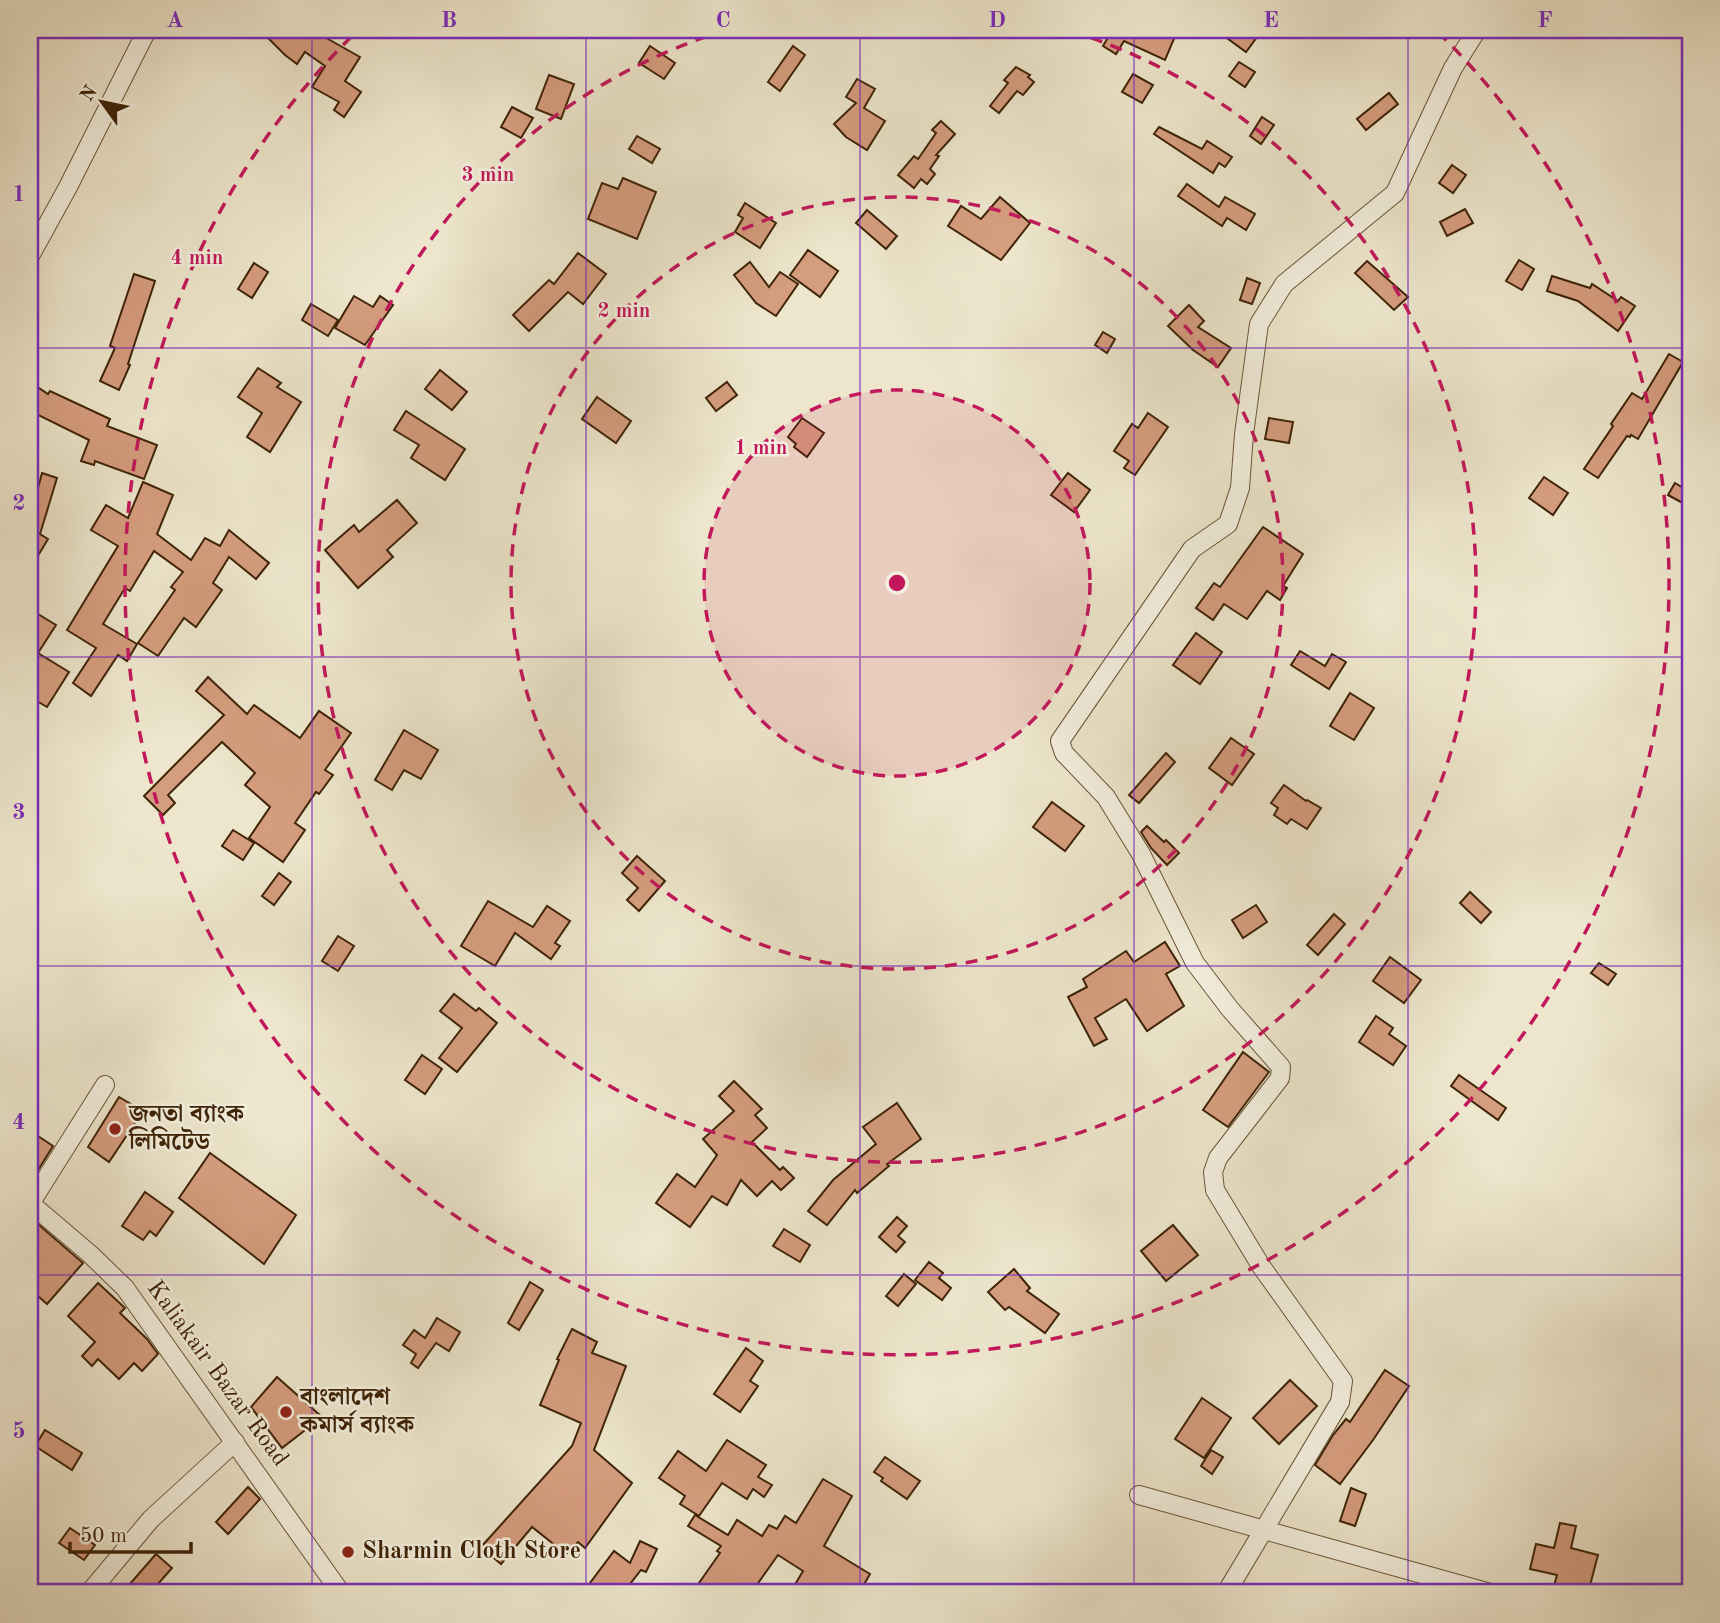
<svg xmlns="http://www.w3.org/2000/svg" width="1720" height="1623" viewBox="0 0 1720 1623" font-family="'Old Standard TT','Noto Serif Bengali',serif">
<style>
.building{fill:#d59d7f;stroke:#3e2306;stroke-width:2}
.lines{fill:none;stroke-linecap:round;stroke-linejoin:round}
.minor-casing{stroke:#6a5438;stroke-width:20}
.minor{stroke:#f3efde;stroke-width:18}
.grid{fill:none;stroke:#7b2cbf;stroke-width:2;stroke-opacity:0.55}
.ring{fill:none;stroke:#c2185b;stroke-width:3.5;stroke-dasharray:12 9}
.poi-dot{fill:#8f2418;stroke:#f3efde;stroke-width:2.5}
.labels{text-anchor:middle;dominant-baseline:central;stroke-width:5;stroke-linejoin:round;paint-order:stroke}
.poi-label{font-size:24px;font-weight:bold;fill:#3e2306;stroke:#f3efde;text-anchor:start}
.street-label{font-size:24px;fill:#3e2306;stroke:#f3efde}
.centre{fill:#c2185b;stroke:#f3efde;stroke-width:3.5}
.ring-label{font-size:21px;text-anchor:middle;font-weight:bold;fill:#c2185b;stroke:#f3efde;stroke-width:5;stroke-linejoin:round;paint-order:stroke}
.neatline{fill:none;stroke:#7b2cbf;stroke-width:2.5}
.grid-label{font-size:23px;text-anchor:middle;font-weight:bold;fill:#7b2cbf}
</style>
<rect width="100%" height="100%" fill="#ede6cc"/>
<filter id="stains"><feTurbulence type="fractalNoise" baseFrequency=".00286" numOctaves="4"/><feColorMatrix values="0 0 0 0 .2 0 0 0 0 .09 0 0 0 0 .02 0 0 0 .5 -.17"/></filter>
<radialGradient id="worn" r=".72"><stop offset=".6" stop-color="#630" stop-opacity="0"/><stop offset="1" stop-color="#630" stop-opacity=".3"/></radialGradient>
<g class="building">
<path d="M273,30h51l-3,5 39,22 -15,24 16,11 -17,25 -10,-7 5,-8 -27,-15 13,-21 -20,-14 -8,12 -12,-9 -18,-18z"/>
<path d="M1101,30h65l10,4 -11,26 -41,-19 -8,13 -13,-8 7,-12z"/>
<path d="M1216,30h31l10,7 -11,15z"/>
<path d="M650,46l25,17 -11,16 -25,-16z"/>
<path d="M793,46l12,9 -25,36 -12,-9z"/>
<path d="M1239,62l16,10 -10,15 -16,-11z"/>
<path d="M1016,67l14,8 -2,2 6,5 -11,13 -6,-4 -18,22 -9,-7 18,-23 -4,-3z"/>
<path d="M1133,74l20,11 -11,18 -20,-11z"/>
<path d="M549,75l25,9 -13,35 -25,-10z"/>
<path d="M857,79l18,10 -11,19 21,13 -18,29 -21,-13 -12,-13 22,-21 -10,-6z"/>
<path d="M1389,93l9,11 -32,26 -9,-11z"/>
<path d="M512,107l21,11 -12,20 -20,-11z"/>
<path d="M1262,117l12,8 -13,19 -11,-8z"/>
<path d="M941,121l14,13 -19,21 3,1 -9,13 5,5 -8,10 -6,-5 -7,9 -16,-13 16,-19 4,3 18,-26 -4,-3z"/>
<path d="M1159,127l43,22 5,-8 25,16 -7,10 -6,-4 -6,10 -59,-39z"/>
<path d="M637,136l23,13 -8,14 -23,-14z"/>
<path d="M1452,165l14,10 -13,18 -14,-10z"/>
<path d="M623,178l33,14 -19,47 -49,-20 14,-36 16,6z"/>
<path d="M1187,184l32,23 6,-10 30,17 -9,16 -19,-12 -5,8 -44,-30z"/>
<path d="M1000,197l30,26 -29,37 -53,-34 13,-20 20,13z"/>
<path d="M745,203l31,20 -16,25 -25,-16 8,-14 -5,-3z"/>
<path d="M1465,209l8,14 -26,13 -7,-14z"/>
<path d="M867,210l30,26 -11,13 -30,-26z"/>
<path d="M808,250l30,21 -18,26 -30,-22z"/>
<path d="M578,253l28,21 -23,30 -15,-12 -39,39 -16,-16 36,-35 5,4z"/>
<path d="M1519,260l15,9 -12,21 -16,-9z"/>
<path d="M1367,261l41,36 -14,13 -39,-37z"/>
<path d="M750,262l19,25 11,-15 18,12 -22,32 -20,-13 -22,-28z"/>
<path d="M254,263l14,9 -16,26 -14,-9z"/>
<path d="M134,274l21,7 -27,83 2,1 -11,25 -19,-9 15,-33 -5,-2z"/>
<path d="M1552,276l38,12 2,-4 26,17 3,-4 14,9 -17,25 -40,-30 -31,-10z"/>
<path d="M1247,278l13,5 -8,21 -12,-4z"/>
<path d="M354,296l19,11 7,-11 13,9 -28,40 -30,-17z"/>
<path d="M311,304l27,16 -10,16 -26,-16z"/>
<path d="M1189,305l15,16 -6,6 33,21 -13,19 -25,-17 -25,-24z"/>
<path d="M1103,332l12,7 -8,14 -12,-8z"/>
<path d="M1669,354l14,8 -45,77 -7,-4 -1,2 -3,-1 -29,42 -14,-9 29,-43 -2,-2 21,-31 10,6z"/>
<path d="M258,368l23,15 -4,4 24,15 -31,50 -23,-15 15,-24 -24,-16z"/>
<path d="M440,370l27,22 -15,18 -27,-21z"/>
<path d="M30,382l18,12 2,-3 60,28 -3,7 50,19 -13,34 -49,-18 -1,4 -13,-4 8,-21 -59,-29z"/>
<path d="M727,382l10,13 -21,16 -10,-13z"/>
<path d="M597,397l34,24 -15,22 -34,-24z"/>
<path d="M406,411l59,38 -20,31 -34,-22 8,-13 -25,-15z"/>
<path d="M1148,413l20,14 -33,48 -11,-7 5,-7 -15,-10 18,-27 6,4z"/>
<path d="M802,418l22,15 -17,24 -13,-10 2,-3 -8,-7z"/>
<path d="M1269,418l24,4 -4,21 -24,-4z"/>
<path d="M42,473l15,5 -17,56 8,5 -18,30v-51z"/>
<path d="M1068,473l22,17 -16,22 -23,-17z"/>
<path d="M1544,477l24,16 -15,22 -24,-17z"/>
<path d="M143,482l30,13 -16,39 34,26 14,-22 15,8 9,-16 40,33 -13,16 -27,-22 -16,26 9,7 -26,37 -12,-9 -26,38 -20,-13 37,-53 -4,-3 12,-15 -29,-21 -24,40 -5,-3 -22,36 34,20 -10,17 -9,-6 -27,41 -18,-13 23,-35 -29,-18 51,-84 -27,-16 15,-25 22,13z"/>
<path d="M1675,483l15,9v15l-22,-12z"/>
<path d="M397,500l20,23 -30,27 6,7 -35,31 -33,-38 29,-25 5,7z"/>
<path d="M1263,527l40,27 -20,32 4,2 -7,12 -13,-9 -20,28 -23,-15 -11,16 -17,-12 18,-25 6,4z"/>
<path d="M38,614l18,11 -18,28 31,19 -22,35 -17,-10v-70z"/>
<path d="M1196,633l26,19 -22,32 -27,-19z"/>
<path d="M1300,651l25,15 7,-12 14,8 -17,27 -38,-24z"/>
<path d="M208,677l39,37 7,-9 46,33 19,-27 32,22 -26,37 8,5 -14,19 -3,-2 -21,31 10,7 -22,32 -34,-24 21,-31 -25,-22 10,-12 -33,-31 -54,53 7,8 -12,12 -19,-19 80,-81 -28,-24z"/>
<path d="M1350,693l24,15 -20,32 -24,-14z"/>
<path d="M404,730l34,20 -17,29 -17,-9 -12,20 -17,-10z"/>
<path d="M1231,738l23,16 -22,31 -23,-17z"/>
<path d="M1166,753l9,9 -36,41 -10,-8z"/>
<path d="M1284,785l22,16 1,-1 14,8 -14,21 -16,-10 -4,5 -13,-9 4,-7 -7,-5z"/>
<path d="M1052,802l32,24 -19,25 -32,-24z"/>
<path d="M1147,826l17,16 2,-2 13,13 -12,12 -16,-17 -10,-16z"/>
<path d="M233,830l21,13 -11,17 -21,-14z"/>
<path d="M637,856l28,25 -26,30 -12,-11 11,-12 -16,-15z"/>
<path d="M279,873l12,9 -17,23 -12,-9z"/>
<path d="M1470,892l21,20 -10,11 -21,-20z"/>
<path d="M488,901l45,26 14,-21 23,15 -15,22 5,3 -9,13 -36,-26 -20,33 -34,-20z"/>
<path d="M1256,905l11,17 -24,16 -11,-18z"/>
<path d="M1334,914l11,10 -27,31 -11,-10z"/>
<path d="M338,936l16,10 -16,25 -16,-10z"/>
<path d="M1165,942l15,24 -14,8 18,32 -37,25 -21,-32 -31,19 12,21 -13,7 -26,-49 19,-10 -4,-8 43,-28 8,11z"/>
<path d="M1390,957l31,23 -17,23 -31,-22z"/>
<path d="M1599,963l17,11 -8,11 -17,-12z"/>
<path d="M454,994l22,17 3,-3 18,15 -40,49 -18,-14 23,-30 -22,-17z"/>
<path d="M1376,1016l17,12 -4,6 17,12 -13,19 -34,-23z"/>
<path d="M1243,1052l26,20 -41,55 -25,-17z"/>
<path d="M422,1055l20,14 -17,25 -20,-14z"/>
<path d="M1459,1075l47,33 -8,12 -47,-34z"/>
<path d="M734,1081l28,28 -7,6 12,13 -15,14 28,28 3,-3 11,11 -13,12 -9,-9 -15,15 -16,-16 -14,25 -15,-9 -22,31 -34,-24 21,-29 18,13 22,-32 -14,-16 31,-28 -15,-15z"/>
<path d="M119,1097l24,14 -34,51 -21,-15z"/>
<path d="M897,1103l24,36 -34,25 2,2 -32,27 -2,-3 -28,35 -19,-14 25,-31 43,-36 -13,-17z"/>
<path d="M38,1136l15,10 -23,37v-46l6,3z"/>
<path d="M210,1153l86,62 -32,49 -85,-66z"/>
<path d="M145,1192l28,20 -17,24 -6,-5 -7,9 -21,-14z"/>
<path d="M897,1217l10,9 -9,10 7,6 -9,10 -17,-15z"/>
<path d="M30,1221l9,4 44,38 -36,41 -17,-15z"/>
<path d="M1173,1225l25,30 -32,26 -25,-30z"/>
<path d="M784,1229l26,16 -10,17 -27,-16z"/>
<path d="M929,1262l14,11 -4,5 12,10 -9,12 -27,-20z"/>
<path d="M1014,1269l16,19 -3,3 32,23 -14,19 -36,-26 -4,3 -17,-18z"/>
<path d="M904,1274l12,10 -18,22 -12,-10z"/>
<path d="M530,1282l13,8 -24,40 -11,-7z"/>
<path d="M98,1283l27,25 -5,5 27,26 11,15 -16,17 -8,-8 -15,16 -21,-20 -6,7 -10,-10 13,-14 -27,-26z"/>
<path d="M437,1318l23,14 -11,19 -13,-8 -18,25 -7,-5 5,-9 -13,-9 11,-15 11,8z"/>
<path d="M572,1329l25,13 -5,11 34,13 -32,84 38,33 -47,65 -7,-6 -12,12 -34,-27 -31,37 -20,-17 91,-101 9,-23 -41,-18 19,-45 -2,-1z"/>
<path d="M746,1348l17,13 -13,20 8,5 -18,26 -26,-18z"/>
<path d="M1385,1370l24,16 -36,54 -33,44 -25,-19 18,-30 13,-16 4,3z"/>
<path d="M277,1377l45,40 -40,31 -31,-41z"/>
<path d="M1290,1380l27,26 -38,38 -26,-26z"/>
<path d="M1202,1398l29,20 -27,40 -29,-19z"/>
<path d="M45,1430l37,23 -10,17 -37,-24z"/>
<path d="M727,1440l39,25 -8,12 14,8 -8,12 -11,-8 -6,10 -25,-16 -23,33 -19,-12 5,-8 -26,-18 19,-27 28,20z"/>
<path d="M1211,1450l12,7 -11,17 -11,-8z"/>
<path d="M885,1457l35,24 -13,18 -26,-18 2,-3 -9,-6z"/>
<path d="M823,1479l29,17 -28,50 46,28 -11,19h-69l13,-22 -25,-16 -27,38h-38l-14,-10 21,-30 -3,-2 4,-5 -33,-20 7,-11 33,20 9,-15 25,16 7,-11 8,4 8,-13 11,7z"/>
<path d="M248,1487l12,12 -32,35 -12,-12z"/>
<path d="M1351,1488l15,6 -11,32 -15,-5z"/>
<path d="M1560,1523l16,3 -5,22 27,7 -10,38h-36l5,-18 -27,-6 6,-25 18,4z"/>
<path d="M70,1528l25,17 -11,15 -25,-17z"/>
<path d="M640,1541l17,8 -11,23 -5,-2 -18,23h-30l3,-6 -6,-4 24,-32 16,12z"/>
<path d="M156,1554l16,14 -22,25h-28z"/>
</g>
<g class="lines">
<defs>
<g id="minor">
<path d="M30,256l38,-69 79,-157"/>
<path d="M30,1203l60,51 35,34 216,305"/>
<path d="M30,1204l75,-119"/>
<path d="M1139,1495l351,98"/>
<path d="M89,1593l62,-74 84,-77"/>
<path d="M1226,1593l114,-191 3,-21 -82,-115 -46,-76 -2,-18 5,-14 62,-80 1,-11 -51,-58 -35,-46 -54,-109 -35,-57 -42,-44 -4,-12 132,-192 36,-25 12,-36 4,-54 15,-110 25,-40 111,-91 58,-125 24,-38"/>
</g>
</defs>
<use href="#minor" class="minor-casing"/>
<use href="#minor" class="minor"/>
</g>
<path class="grid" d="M312,30v1563M586,30v1563M860,30v1563M1134,30v1563M1408,30v1563M30,348h1660M30,657h1660M30,966h1660M30,1275h1660"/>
<circle cx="897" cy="583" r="193" fill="#c2185b" fill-opacity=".12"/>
<g class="ring">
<circle cx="897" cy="583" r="193"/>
<circle cx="897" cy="583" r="386"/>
<path d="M1071 31A579 579 0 1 1 723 31"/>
<path d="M1438 32A772 772 0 1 1 356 32"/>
</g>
<g class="poi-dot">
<circle cx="115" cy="1129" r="7"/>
<circle cx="286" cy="1412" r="7"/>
<circle cx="348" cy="1552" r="7"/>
</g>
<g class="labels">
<g class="poi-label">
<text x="129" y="1115">জনতা ব্যাংক<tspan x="129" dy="28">লিমিটেড</tspan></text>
<text x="300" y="1398">বাংলাদেশ<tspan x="300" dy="28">কমার্স ব্যাংক</tspan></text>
<text x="362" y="1552">Sharmin Cloth Store</text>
</g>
<g class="street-label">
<text transform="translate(217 1374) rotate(54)">Kaliakair Bazar Road</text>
</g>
</g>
<circle cx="897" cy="583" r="10" class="centre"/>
<g class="ring-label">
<text x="488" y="181">3 min</text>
<text x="197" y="264">4 min</text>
<text x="624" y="317">2 min</text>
<text x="761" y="454">1 min</text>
</g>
<rect width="1720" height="1623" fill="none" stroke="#ede6cc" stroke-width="77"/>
<g transform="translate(102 102) rotate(303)" stroke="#f3efde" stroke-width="5" paint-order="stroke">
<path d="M0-5L12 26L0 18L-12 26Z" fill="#3e2306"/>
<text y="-10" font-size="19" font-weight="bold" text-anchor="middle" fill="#3e2306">N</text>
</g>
<path d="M70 1542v10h121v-10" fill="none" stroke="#3e2306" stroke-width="3.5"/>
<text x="80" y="1542" font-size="21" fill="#3e2306" stroke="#f3efde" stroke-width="5" paint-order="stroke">50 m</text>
<rect x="38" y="38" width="1644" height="1546" class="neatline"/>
<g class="grid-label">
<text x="175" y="27">A</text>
<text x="449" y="27">B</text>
<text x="723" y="27">C</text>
<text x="997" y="27">D</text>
<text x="1271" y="27">E</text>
<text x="1545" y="27">F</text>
<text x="19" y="201">1</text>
<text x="19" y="510">2</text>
<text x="19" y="819">3</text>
<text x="19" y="1129">4</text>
<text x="19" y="1438">5</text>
</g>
<rect width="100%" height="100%" filter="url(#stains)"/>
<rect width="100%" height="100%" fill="url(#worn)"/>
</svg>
